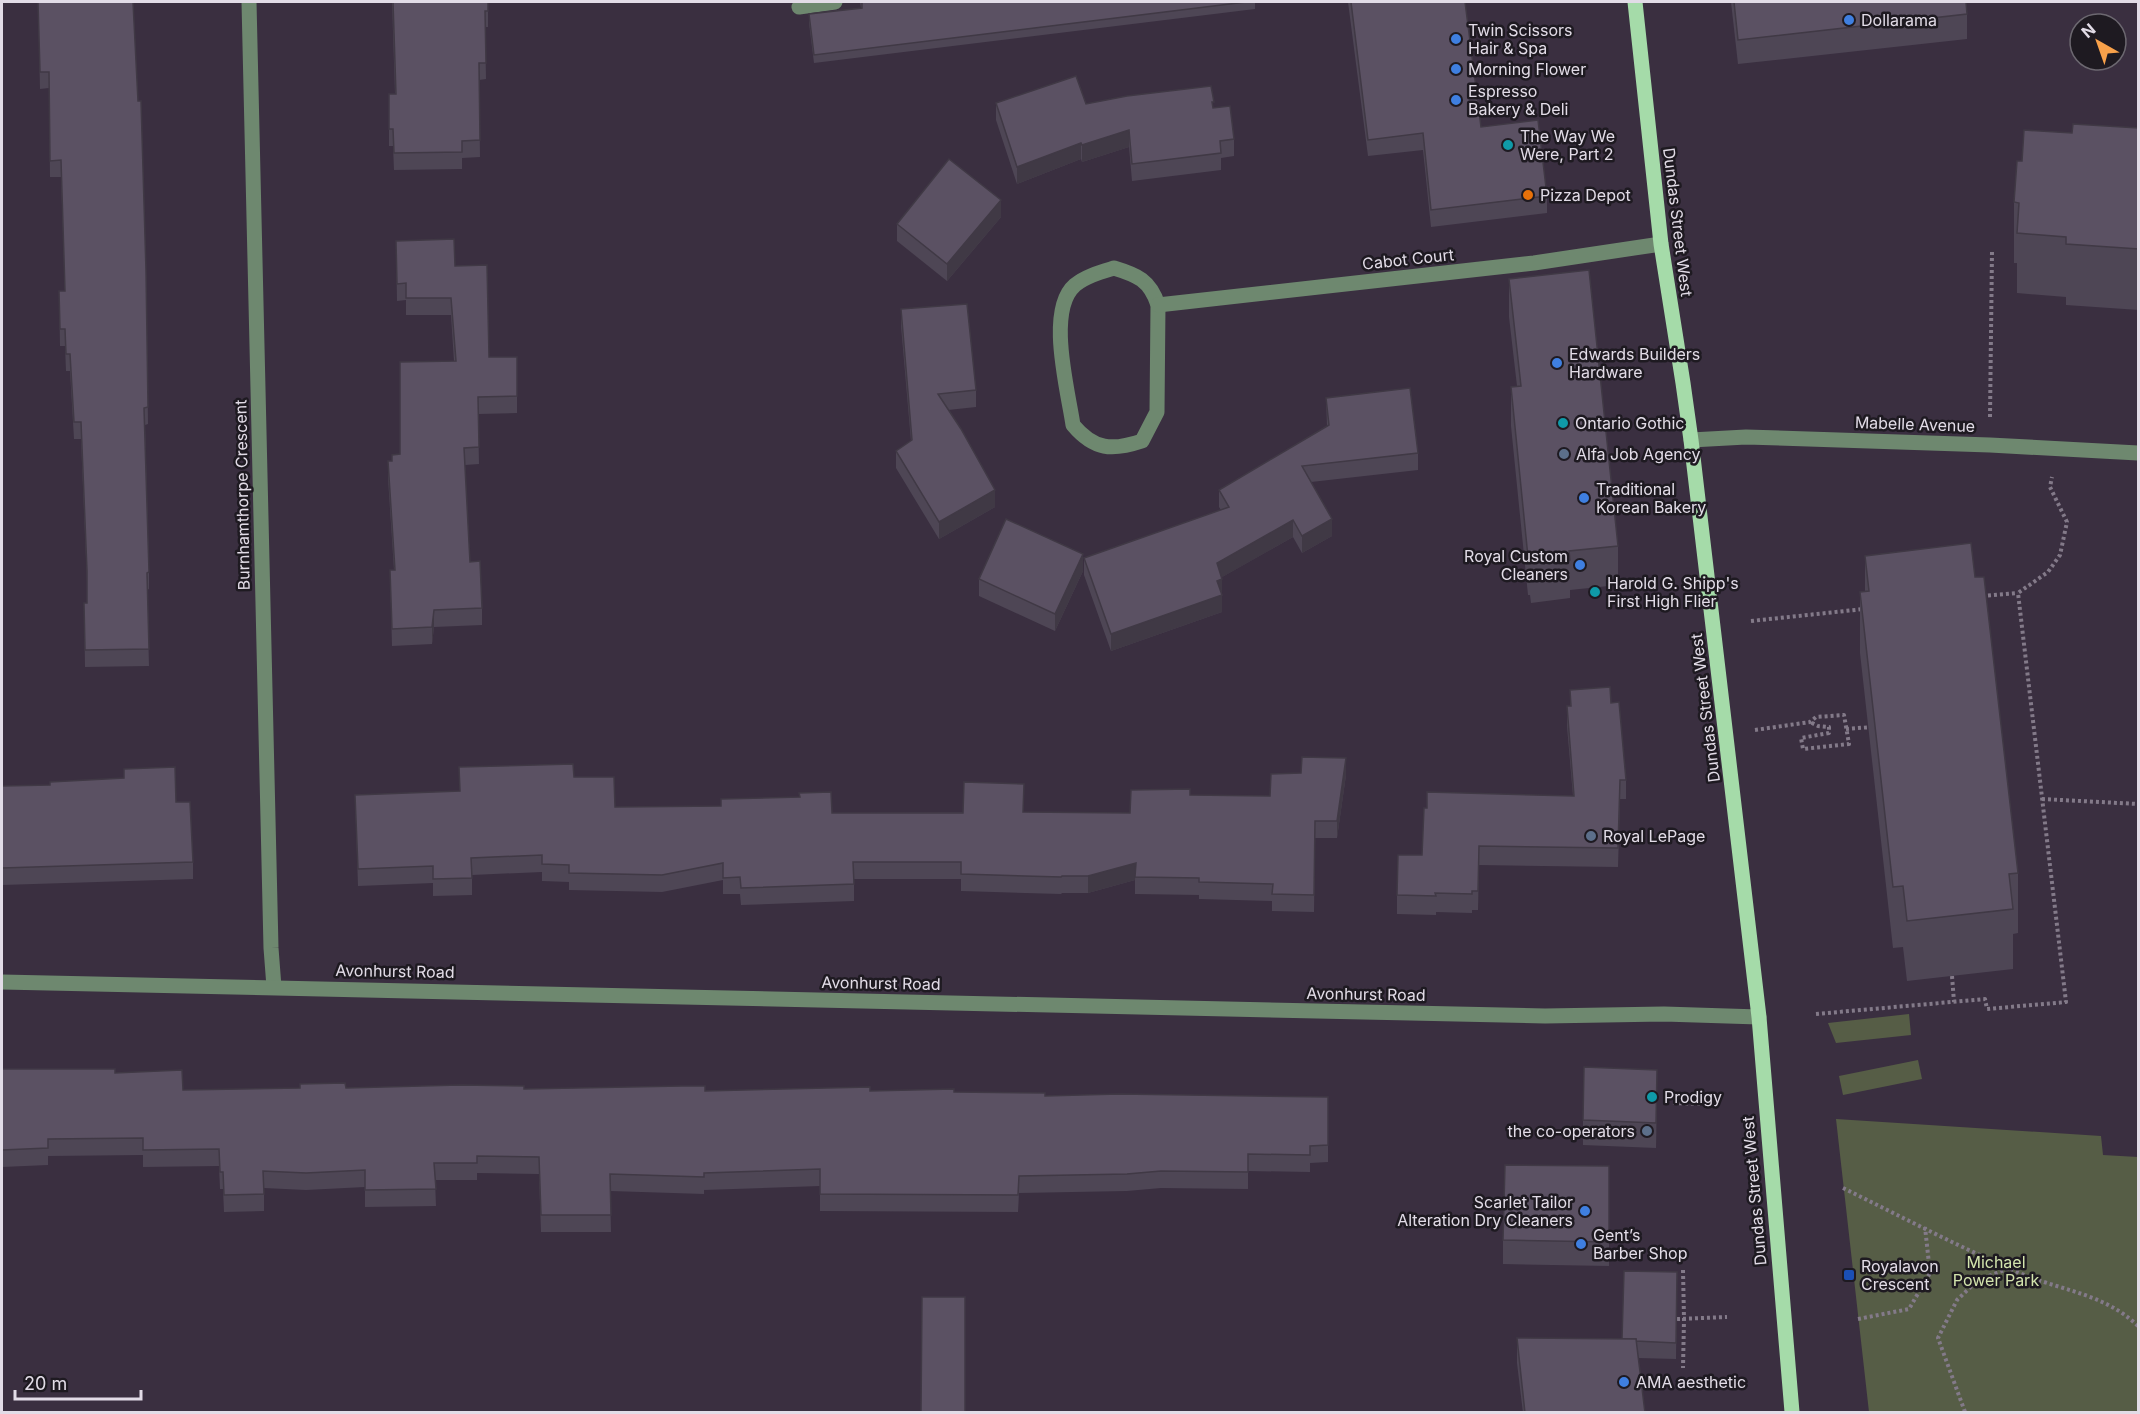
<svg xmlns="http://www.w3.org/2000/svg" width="2140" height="1414" viewBox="0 0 2140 1414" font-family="Inter,sans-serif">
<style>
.green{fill:#565d46}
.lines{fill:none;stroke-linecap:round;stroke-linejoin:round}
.path{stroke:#837a89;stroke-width:4;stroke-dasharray:3 3;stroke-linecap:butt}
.minor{stroke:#6e886f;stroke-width:15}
.major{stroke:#a5dba9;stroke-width:15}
.wall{fill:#4e4655}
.shaded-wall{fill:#403945}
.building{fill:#5b5163;stroke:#403945;stroke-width:1.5}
.shop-dot{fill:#3f7fe0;stroke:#1e1a21;stroke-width:2}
.culture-dot{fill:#0f9aa8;stroke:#1e1a21;stroke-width:2}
.food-dot{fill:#e8710a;stroke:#1e1a21;stroke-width:2}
.service-dot{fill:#5c6f8a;stroke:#1e1a21;stroke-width:2}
.transit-dot{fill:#1a4fb4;stroke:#1e1a21;stroke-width:2}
.labels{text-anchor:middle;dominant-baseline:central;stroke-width:5;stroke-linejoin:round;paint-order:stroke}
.poi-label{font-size:16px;fill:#e2dce7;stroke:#1e1a21;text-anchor:start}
.street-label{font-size:16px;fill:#e2dce7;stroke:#1e1a21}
.park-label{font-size:16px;fill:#d3e4ad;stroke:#1e1a21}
</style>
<rect width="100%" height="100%" fill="#3a2f40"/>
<g class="green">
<path d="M1909,1014l2,21 -75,8 -8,-20z"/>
<path d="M1918,1060l4,19 -79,16 -4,-19z"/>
<path d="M1836,1119l265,17 2,19 35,2v255h-269z"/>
</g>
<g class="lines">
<g class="path">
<path d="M1990,417l2,-165"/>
<path d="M1982,596l36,-3"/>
<path d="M1751,621l113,-12"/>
<path d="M1846,729l26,-2"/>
<path d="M1755,730l55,-8 6,-5 28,-2 5,29 -46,5 -2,-11 28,-5v-6l-11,-1 -8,-4"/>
<path d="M2042,799l96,5"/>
<path d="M1952,976l2,26"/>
<path d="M1816,1014l169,-15 2,10 79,-7 -48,-409 30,-21 12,-17 7,-33 -17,-35 2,-10"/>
<path d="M1673,1103l33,1"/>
<path d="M1843,1188c59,29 118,60 179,86 41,17 83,20 116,52"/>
<path d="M1683,1270l1,49 -1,49"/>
<path d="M1677,1319l50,-2"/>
<path d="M1858,1319l51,-10 21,-36 -5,-46"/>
<path d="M1965,1412l-27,-74 19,-38 21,-20 32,-12"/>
</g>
<g class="minor">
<path d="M249,2l22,946 3,39"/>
<path d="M799,7l36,-5"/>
<path d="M1114,268c23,7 36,12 44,37l-1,107 -15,29c-30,10 -48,9 -69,-16 -5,-35 -27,-115 2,-140 11,-9 26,-13 39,-17z"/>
<path d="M1158,305l376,-42 127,-19"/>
<path d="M1691,440l55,-3 244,8 148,8"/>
<path d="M2,982l1543,34 119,-2 95,3"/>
</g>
<path class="major" d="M1635,2l26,242 22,139 8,57 68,577 33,395"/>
</g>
<g class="wall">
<path d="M38,2l100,99 8,170 2,153 -3,1 4,147v17l-2,1 2,76 -64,1 -1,-64h3v-21l-6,-143h-7l-4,-68h-4l-1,-25h-5l-1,-55h6l-4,-114h-11l-1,-89 -9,1z"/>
<path d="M392,2h96v25h-3l1,52 -7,1 1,77 -18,1v11l-68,1 -1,-24h-4v-52h6z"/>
<path d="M860,2h395v7l-441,54 -5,-40v-9l52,-6z"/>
<path d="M1348,2h117l16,125 66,69v17l-116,14 -8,-77 -55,6z"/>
<path d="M1731,2h235l1,12v25l-229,25z"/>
<path d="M996,103l90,1 128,4 20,31v17l-13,2v12l-89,11 -3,-34 -47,15 -1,-3 -64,25 -21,-64z"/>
<path d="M2139,128v182l-73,-5v-8l-49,-4v-30h-3v-61l58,-69z"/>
<path d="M1001,217l-54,64 -50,-40v-17z"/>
<path d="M396,241l59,25 34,91h28v56l-39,1 1,50 -14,1 5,97 12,46v17l-48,2 -2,17 -40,2 -2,-76h4l-6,-92v-17h4l8,-7 54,-93 -3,-46h-45v-15l-9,1z"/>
<path d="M1509,279l109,267v39l-48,5v8l-39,5 -1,-8h-2l-17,-169v-39l6,-1 -8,-69z"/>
<path d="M901,309l75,81v17l-28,3 47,97 -56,32 -43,-71v-17l15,-10 -10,-115z"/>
<path d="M1326,398l92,55v17l-107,12 21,54 -30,17 -9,-16 -71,40v35l-111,39 -27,-76v-17l137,-48 -2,-3v-17l108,-64z"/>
<path d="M1865,556l110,21 43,296v60l-5,1v35l-106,12 -4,-34 -10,1 -33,-295v-61l5,-1z"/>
<path d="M1083,571l-28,60 -76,-35v-17z"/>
<path d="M1570,690l41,13 15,77v19h-6l-2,68 -139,-2 -1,45h-6v3l-36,-1v3l-39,-1v-19l25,-40 151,-59 -6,-70v-20h3z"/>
<path d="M459,767l115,10 41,30 217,6 192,-1 106,1 60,-18 80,1 76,-21 -9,63h-22l-1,74 -42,-1v-10l-73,-2v-4l-64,-1v-14l-47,13h-26l-1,1 -100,-3v-12h-107v22l-113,4 -1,-11h-17v-14l-61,12 -93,-2v-8l-27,-1v-9l-70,3v20l-39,1v-13l-75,3 -3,-91 105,-4z"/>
<path d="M2,786l174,16 17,60v17l-191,6z"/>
<path d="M2,1069l113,4 68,17 163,-2 178,1 181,2 249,1 91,4 283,1v65l-18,1v9l-62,-1v18l-87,-1 -34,3 -108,2 -1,19 -198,-1v-25l-116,4v4l-94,-3 1,41h-70l-2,-58 -62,-1v7h-42l1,26 -71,1v-20l-59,3 -42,-2v23l-40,1 -1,-23h-3l-1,-23 -76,1v-12l-95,1v9l-46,2z"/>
<path d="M1657,1095l-1,53 -73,-3v-25z"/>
<path d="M1609,1166v100l-106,-2v-24z"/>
<path d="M1677,1272l-1,87 -38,-1 7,55h-122l-6,-50v-25l105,1z"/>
</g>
<g class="shaded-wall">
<path d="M1129,130v17l-47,15v-17z"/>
<path d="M1081,143v16l-64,25v-17z"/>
<path d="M1001,200v17l-54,64v-17z"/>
<path d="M995,490v17l-56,32v-17z"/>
<path d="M1332,519v17l-30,17v-17z"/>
<path d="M1293,520v17l-76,43v-17z"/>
<path d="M1083,554v17l-28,60v-17z"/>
<path d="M1222,579v33l-111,39v-17z"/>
<path d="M434,610v17l-2,17v-17z"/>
<path d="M1346,758v17l-9,63v-17z"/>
<path d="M1479,846v19l-1,45v-19z"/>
<path d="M1136,863l-1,17 -47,13v-17z"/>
<path d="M1657,1070v25l-1,53v-25z"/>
</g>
<g class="building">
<path d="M38,2h95l5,99h3l5,170 2,136 -4,1 5,164 -2,1 2,76 -64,1 -1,-47h3v-32l-6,-149h-7l-4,-68h-4l-1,-25h-5l-1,-38h6l-4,-131 -11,1 -1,-89h-9z"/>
<path d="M393,2h95v9h-3l1,52h-7l1,77 -18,1v11l-68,1 -1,-24h-4v-35h7z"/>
<path d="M862,2h384l-432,53 -5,-41 53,-6z"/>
<path d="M1351,2h114l16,125 57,-7 9,76 -116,14 -8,-77 -55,7z"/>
<path d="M1734,2h232l1,12 -229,26z"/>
<path d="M1076,76l10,28 41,-8 84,-10 3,16h-2l1,6 17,-2 4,33 -14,2 1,12 -89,11 -3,-34 -47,15 -1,-2 -64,24 -21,-64z"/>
<path d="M2073,124l66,4v121l-73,-5v-7l-49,-4 2,-30 -5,-1 3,-41h5l2,-31 48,3z"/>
<path d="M949,159l52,41 -54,64 -50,-40z"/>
<path d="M454,239l1,27 32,-1 2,92h28v39l-39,1 1,50 -15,1 6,114 10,-1 2,47 -48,2 -2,17 -40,2 -2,-59h5l-7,-109h4v-6l8,-1v-92l56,-1 -5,-63h-45v-15l-9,1 -1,-43z"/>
<path d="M1589,270l29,276 -49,5 1,9 -39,4 -1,-7h-2l-17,-170 10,-1 -12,-107z"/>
<path d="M967,304l9,86 -38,4 23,35 34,61 -56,32 -43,-71 16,-11 -11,-131z"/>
<path d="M1410,388l8,65 -116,13 30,53 -30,17 -9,-16 -76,43 5,16 -5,2 5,14 -111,39 -27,-76 145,-51 -10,-17 110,-65 -3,-27z"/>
<path d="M1006,519l77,35 -28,60 -76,-35z"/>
<path d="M1971,543l4,34h9l34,296 -9,1 4,35 -106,12 -4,-35 -10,1 -33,-295 9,-1 -4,-35z"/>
<path d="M1610,687l1,16 8,-1 7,78h-6l-2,68 -139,-2 -1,45h-6v3l-37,-1 1,3 -39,-1 1,-40h24l2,-47h3v-16l147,4 -7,-90h4l-1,-16z"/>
<path d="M1302,757l44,1 -9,63h-22l-1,74 -42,-1 1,-10 -74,-2v-4l-64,-1 1,-14 -48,13h-26l-1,1 -100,-3v-12h-108l1,22 -113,4 -1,-11 -17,1v-15l-61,12 -93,-2v-8l-27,-1v-9l-71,3 1,20 -39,1v-13l-75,3 -3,-74 105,-4 -1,-24 114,-3 1,13h40l1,30 106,-1v-7l79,-2 -1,-4 32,-1 1,21h131l1,-31 60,2 -1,28 107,1 1,-23 59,-1v6l80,1 1,-22 30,-1z"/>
<path d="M175,767l1,35h14l3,60 -191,6v-82l48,-1v-3l74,-4v-9z"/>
<path d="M1584,1067l73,3 -1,53 -73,-3z"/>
<path d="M2,1069h113v4l67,-3 1,20 117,-2v-4l45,-1 1,5 114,-3 64,1v3l158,-3h23v5l165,-4v4l84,-2v3l91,1v3l74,-2 209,3v48l-18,1v9l-62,-1v18l-87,-1 -34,3 -108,2 -1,19 -198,-1v-25l-116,4v4l-94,-3 1,41h-70l-2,-58 -62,-1v7h-43l2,26 -71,1v-20l-59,3 -43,-2 1,23 -40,1 -1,-23h-3l-1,-23 -76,1v-12l-95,1v9l-46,2z"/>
<path d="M1505,1165l104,1v76l-106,-2z"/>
<path d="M1624,1271l53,1 -1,71 -40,-2v-2h-14z"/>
<path d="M922,1297h43v116h-44z"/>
<path d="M1517,1338l119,1 9,74h-120z"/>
</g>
<g class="shop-dot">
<circle cx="1849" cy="20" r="6"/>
<circle cx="1456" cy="39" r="6"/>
<circle cx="1456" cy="69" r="6"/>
<circle cx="1456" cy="100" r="6"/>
<circle cx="1557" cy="363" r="6"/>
<circle cx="1584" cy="498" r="6"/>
<circle cx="1580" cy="565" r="6"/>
<circle cx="1585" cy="1211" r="6"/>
<circle cx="1581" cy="1244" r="6"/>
<circle cx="1624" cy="1382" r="6"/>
</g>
<g class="culture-dot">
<circle cx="1508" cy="145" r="6"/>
<circle cx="1563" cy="423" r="6"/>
<circle cx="1595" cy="592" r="6"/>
<circle cx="1652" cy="1097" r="6"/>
</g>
<circle class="food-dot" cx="1528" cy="195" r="6"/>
<g class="service-dot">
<circle cx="1564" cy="454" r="6"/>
<circle cx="1591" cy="836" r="6"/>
<circle cx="1647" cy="1131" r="6"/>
</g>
<rect class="transit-dot" x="1843" y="1269" width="12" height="12" rx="3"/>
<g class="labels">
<g class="poi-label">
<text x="1861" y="20">Dollarama</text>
<text x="1468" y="30">Twin Scissors<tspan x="1468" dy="18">Hair &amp; Spa</tspan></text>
<text x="1468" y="69">Morning Flower</text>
<text x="1468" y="91">Espresso<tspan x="1468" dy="18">Bakery &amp; Deli</tspan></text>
<text x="1520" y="136">The Way We<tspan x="1520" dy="18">Were, Part 2</tspan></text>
<text x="1540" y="195">Pizza Depot</text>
<text x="1569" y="354">Edwards Builders<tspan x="1569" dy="18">Hardware</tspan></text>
<text x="1575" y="423">Ontario Gothic</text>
<text x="1576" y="454">Alfa Job Agency</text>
<text x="1596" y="489">Traditional<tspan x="1596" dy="18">Korean Bakery</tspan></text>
<text x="1568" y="556" text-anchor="end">Royal Custom<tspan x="1568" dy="18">Cleaners</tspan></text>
<text x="1607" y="583">Harold G. Shipp's<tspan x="1607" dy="18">First High Flier</tspan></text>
<text x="1603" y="836">Royal LePage</text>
<text x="1664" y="1097">Prodigy</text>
<text x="1635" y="1131" text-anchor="end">the co-operators</text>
<text x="1573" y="1202" text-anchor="end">Scarlet Tailor<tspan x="1573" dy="18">Alteration Dry Cleaners</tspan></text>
<text x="1593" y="1235">Gent’s<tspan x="1593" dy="18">Barber Shop</tspan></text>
<text x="1861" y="1266">Royalavon<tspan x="1861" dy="18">Crescent</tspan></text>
<text x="1636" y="1382">AMA aesthetic</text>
</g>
<g class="street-label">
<text transform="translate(1678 222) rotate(83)">Dundas Street West</text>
<text transform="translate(1408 259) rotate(-6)">Cabot Court</text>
<text transform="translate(1915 424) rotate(2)">Mabelle Avenue</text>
<text transform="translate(242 495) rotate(-91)">Burnhamthorpe Crescent</text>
<text transform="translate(1705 708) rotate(-97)">Dundas Street West</text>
<text transform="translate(395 971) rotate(1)">Avonhurst Road</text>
<text transform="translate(881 983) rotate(1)">Avonhurst Road</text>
<text transform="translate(1366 994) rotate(1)">Avonhurst Road</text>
<text transform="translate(1754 1191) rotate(-95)">Dundas Street West</text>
</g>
<g class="park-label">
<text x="1996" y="1262">Michael<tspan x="1996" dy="18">Power Park</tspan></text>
</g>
</g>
<rect width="2140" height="1414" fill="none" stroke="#e2dce7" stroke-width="6"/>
<g transform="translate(2098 42) rotate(320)"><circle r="28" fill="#1e1a21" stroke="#6c6870" stroke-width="1.5"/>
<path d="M0-4.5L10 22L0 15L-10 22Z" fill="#f8a14a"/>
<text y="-9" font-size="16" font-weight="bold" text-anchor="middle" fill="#e2dce7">N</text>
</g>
<path d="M15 1390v9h126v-9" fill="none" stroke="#e2dce7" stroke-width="3"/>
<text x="24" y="1390" font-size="18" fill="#e2dce7" stroke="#1e1a21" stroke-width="4.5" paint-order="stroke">20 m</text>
</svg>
